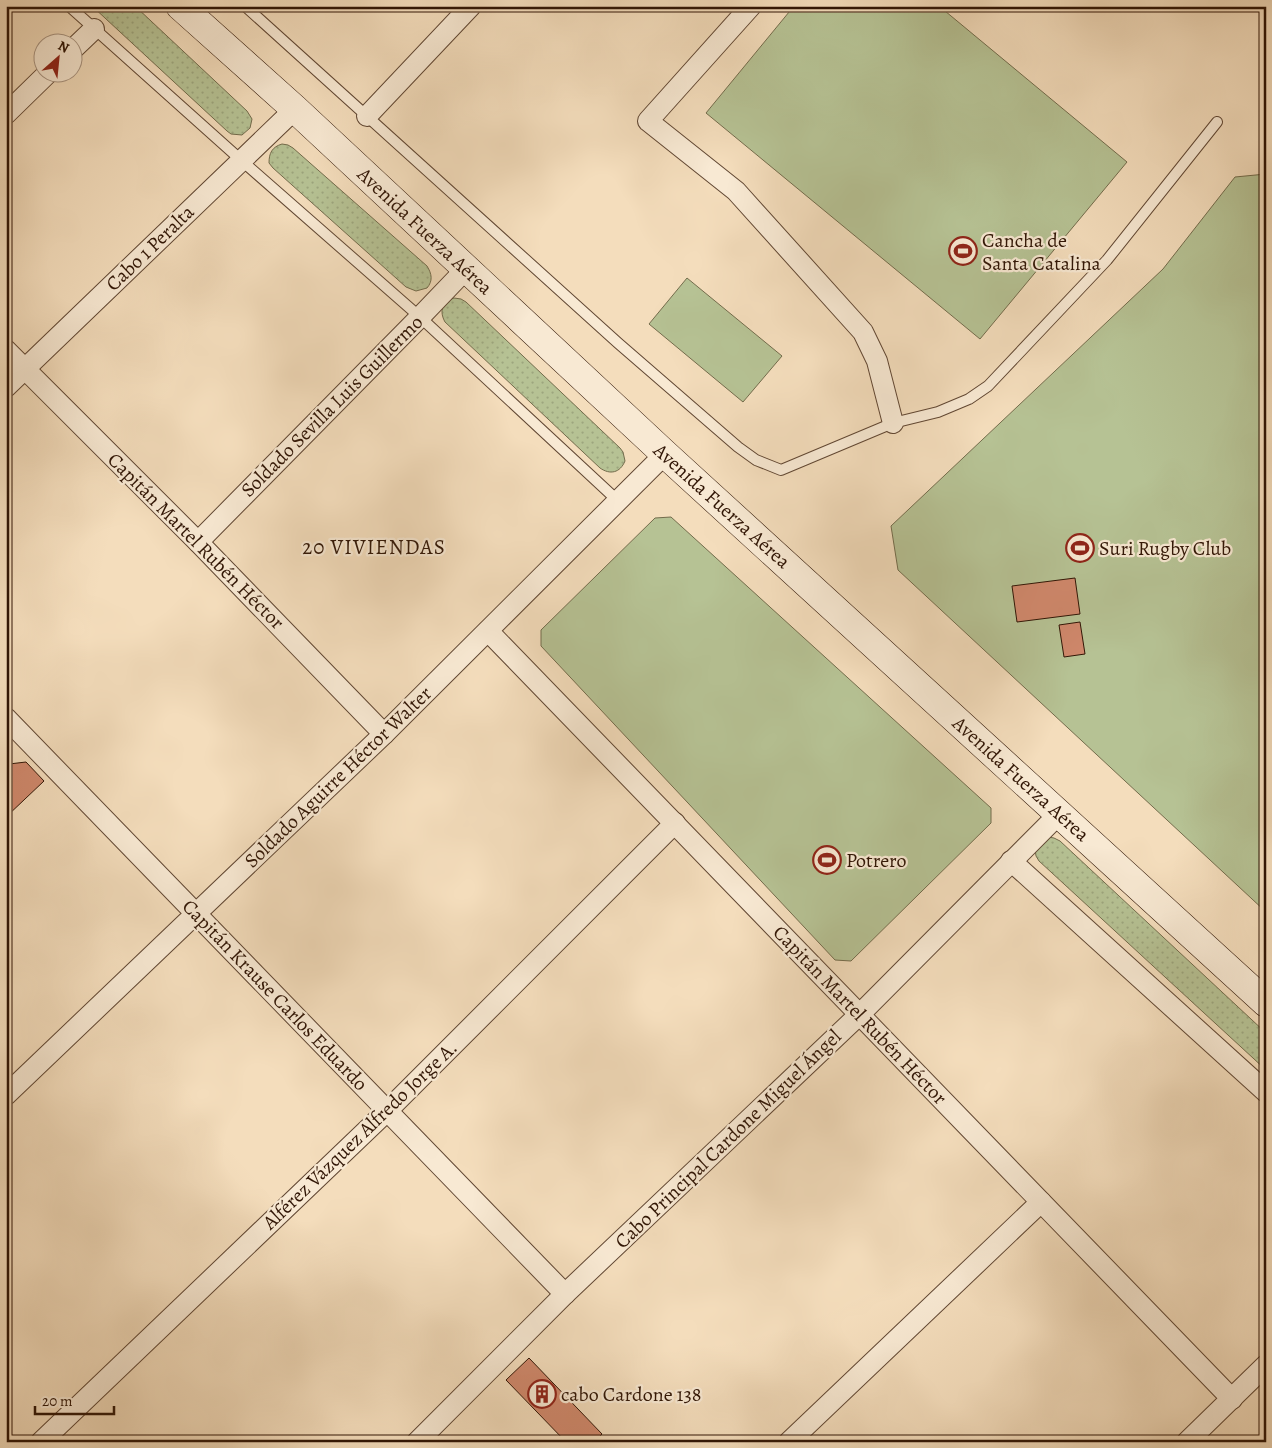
<svg xmlns="http://www.w3.org/2000/svg" width="1272" height="1448" viewBox="0 0 1272 1448" font-family="Alegreya,serif">
<style>
.grass{fill:url(#grass-dots);stroke:#736c4c}
.green{fill:#b6c294;stroke:#736c4c}
.building{fill:#d0886c;stroke:#301505}
.lines{fill:none;stroke-linecap:round;stroke-linejoin:round}
.lane-casing{stroke:#614733;stroke-width:12}
.street-casing{stroke:#614733;stroke-width:22}
.secondary-casing{stroke:#301505;stroke-width:29}
.lane{stroke:#f8e9d3;stroke-width:10}
.street{stroke:#f8e9d3;stroke-width:20}
.secondary{stroke:#f8e9d3;stroke-width:28}
.labels{text-anchor:middle;dominant-baseline:central;stroke-width:4.5;stroke-linejoin:round;paint-order:stroke}
.street-label{font-size:20px;fill:#301505;stroke:#f8e9d3}
.poi-label{font-size:20px;fill:#301505;stroke:#f8e9d3;text-anchor:start}
.neighbourhood-label{font-size:21px;letter-spacing:1px;fill:#301505;stroke:#f8e9d3}
</style>
<defs>
<pattern id="grass-dots" width="8" height="8" patternUnits="userSpaceOnUse" patternTransform="scale(1.25)"><rect width="8" height="8" fill="#b6c294"/><path d="M2 2h.1M6 6h.1" fill="none" stroke="#9da67e" stroke-width="1.8" stroke-linecap="round"/></pattern>
</defs>
<rect width="100%" height="100%" fill="#f4ddbc"/>
<filter id="stains"><feTurbulence type="fractalNoise" baseFrequency=".004" numOctaves="4"/><feColorMatrix values="0 0 0 0 .2 0 0 0 0 .09 0 0 0 0 .02 0 0 0 .5 -.17"/></filter>
<radialGradient id="worn" r=".72"><stop offset=".6" stop-color="#630" stop-opacity="0"/><stop offset="1" stop-color="#630" stop-opacity=".3"/></radialGradient>
<g class="grass">
<path d="M92,6h43l112,105 5,8 -2,9 -8,7 -11,-1 -4,-3z"/>
<path d="M282,144l6,1 5,3 134,118c5,8 6,15 0,22l-11,3 -10,-4 -133,-119 -4,-5c0,-10 3,-16 13,-19z"/>
<path d="M454,298l7,1 5,3 154,146 3,4 2,9c-5,12 -15,14 -25,7l-155,-146c-6,-11 -3,-20 9,-24z"/>
<path d="M1048,837l6,1 6,3 206,192v37l-227,-209 -3,-5 -1,-7z"/>
</g>
<g class="green">
<path d="M794,6h145l188,156 -147,177 -274,-226z"/>
<path d="M1266,174v738l-368,-342 -7,-44 272,-257 72,-92z"/>
<path d="M687,278l95,78 -39,46 -94,-78z"/>
<path d="M671,517l320,291v15l-140,138 -16,-1 -294,-314v-16l114,-112z"/>
</g>
<g class="building">
<path d="M1075,578l5,36 -63,8 -5,-36z"/>
<path d="M1080,622l5,32 -21,3 -5,-32z"/>
<path d="M26,762l18,19 -38,36v-50l3,-3z"/>
<path d="M529,1358l73,76 -8,8h-28l-60,-62z"/>
</g>
<g class="lines">
<defs>
<g id="lane">
<path d="M69,6l172,154 179,157 197,183"/>
<path d="M245,6l373,337 120,104 18,13 25,10 112,-47 45,-11 31,-13 19,-13 119,-126 110,-138"/>
</g>
<g id="street">
<path d="M751,6l-103,115 88,70 127,141 14,29 16,62"/>
<path d="M72,50l22,-21"/>
<path d="M6,114l43,-42"/>
<path d="M367,116l104,-110"/>
<path d="M6,350l192,192 186,192"/>
<path d="M6,387l289,-278"/>
<path d="M198,542l222,-225 46,-48"/>
<path d="M488,631l744,768"/>
<path d="M6,718l559,576"/>
<path d="M1011,861l255,231"/>
<path d="M6,1095l378,-361 281,-280"/>
<path d="M41,1442l346,-331 288,-288"/>
<path d="M417,1442l148,-148 295,-280 200,-201"/>
<path d="M789,1442l252,-240"/>
<path d="M1187,1442l79,-77"/>
</g>
<path id="secondary" d="M180,6l115,103 370,345 601,549"/>
</defs>
<use href="#lane" class="lane-casing"/>
<use href="#street" class="street-casing"/>
<use href="#secondary" class="secondary-casing"/>
<use href="#lane" class="lane"/>
<use href="#street" class="street"/>
<use href="#secondary" class="secondary"/>
</g>
<defs>
<symbol id="stadium-ring" viewBox="-11 -11 22 22"><circle r="9.5" fill="#f8e9d3" stroke="#8f2418" stroke-width="1.5"/><path d="M0-5a6.5 5 0 1 0 0 10a6.5 5 0 1 0 0-10ZM-3.5-1.8h7v3.6h-7Z" fill="#8f2418"/></symbol>
<symbol id="building-ring" viewBox="-11 -11 22 22"><circle r="9.5" fill="#f8e9d3" stroke="#8f2418" stroke-width="1.5"/><path d="M-4-6H4V6H1V3H-1V6H-4ZM-2.5-4.3h1.7v1.8h-1.7ZM.8-4.3h1.7v1.8H.8ZM-2.5-1h1.7V.8h-1.7ZM.8-1h1.7V.8H.8Z" fill="#8f2418"/></symbol>
</defs>
<g fill-rule="evenodd">
<use href="#stadium-ring" x="947" y="235" width="32" height="32"/>
<use href="#stadium-ring" x="1064" y="532" width="32" height="32"/>
<use href="#stadium-ring" x="811" y="844" width="32" height="32"/>
<use href="#building-ring" x="526" y="1378" width="32" height="32"/>
</g>
<g class="labels">
<g class="street-label">
<text transform="translate(425 231) rotate(43)">Avenida Fuerza Aérea</text>
<text transform="translate(150 248) rotate(-44)">Cabo 1 Peralta</text>
<text transform="translate(332 406) rotate(-45)">Soldado Sevilla Luis Guillermo</text>
<text transform="translate(722 506) rotate(42)">Avenida Fuerza Aérea</text>
<text transform="translate(196 541) rotate(45)">Capitán Martel Rubén Héctor</text>
<text transform="translate(338 777) rotate(-44)">Soldado Aguirre Héctor Walter</text>
<text transform="translate(1021 779) rotate(42)">Avenida Fuerza Aérea</text>
<text transform="translate(275 995) rotate(46)">Capitán Krause Carlos Eduardo</text>
<text transform="translate(860 1015) rotate(46)">Capitán Martel Rubén Héctor</text>
<text transform="translate(360 1135) rotate(-44)">Alférez Vázquez Alfredo Jorge A.</text>
<text transform="translate(728 1139) rotate(-44)">Cabo Principal Cardone Miguel Ángel</text>
</g>
<g class="poi-label">
<text x="982" y="240">Cancha de<tspan x="982" dy="23">Santa Catalina</tspan></text>
<text x="1099" y="548">Suri Rugby Club</text>
<text x="846" y="860">Potrero</text>
<text x="561" y="1394">cabo Cardone 138</text>
</g>
<g class="neighbourhood-label">
<text x="374" y="547">20 VIVIENDAS</text>
</g>
</g>
<rect width="1272" height="1448" fill="none" stroke="#f4ddbc" stroke-width="25"/>
<rect x="8" y="8" width="1257" height="1433" fill="none" stroke="#301505" stroke-width="2.5"/>
<rect x="12" y="12" width="1247" height="1423" fill="none" stroke="#301505"/>
<g transform="translate(58 58) rotate(27)"><circle r="24" fill="#f8e9d3" stroke="#a89481"/>
<path d="M0-4L9 19L0 12L-9 19Z" fill="#8f2418"/>
<text y="-8" font-size="14" font-weight="bold" text-anchor="middle" fill="#301505">N</text>
</g>
<path d="M35 1406v8h79v-8" fill="none" stroke="#301505" stroke-width="2.5"/>
<text x="42" y="1406" font-size="15" fill="#301505" stroke="#f8e9d3" stroke-width="4" paint-order="stroke">20 m</text>
<rect width="100%" height="100%" filter="url(#stains)"/>
<rect width="100%" height="100%" fill="url(#worn)"/>
</svg>
